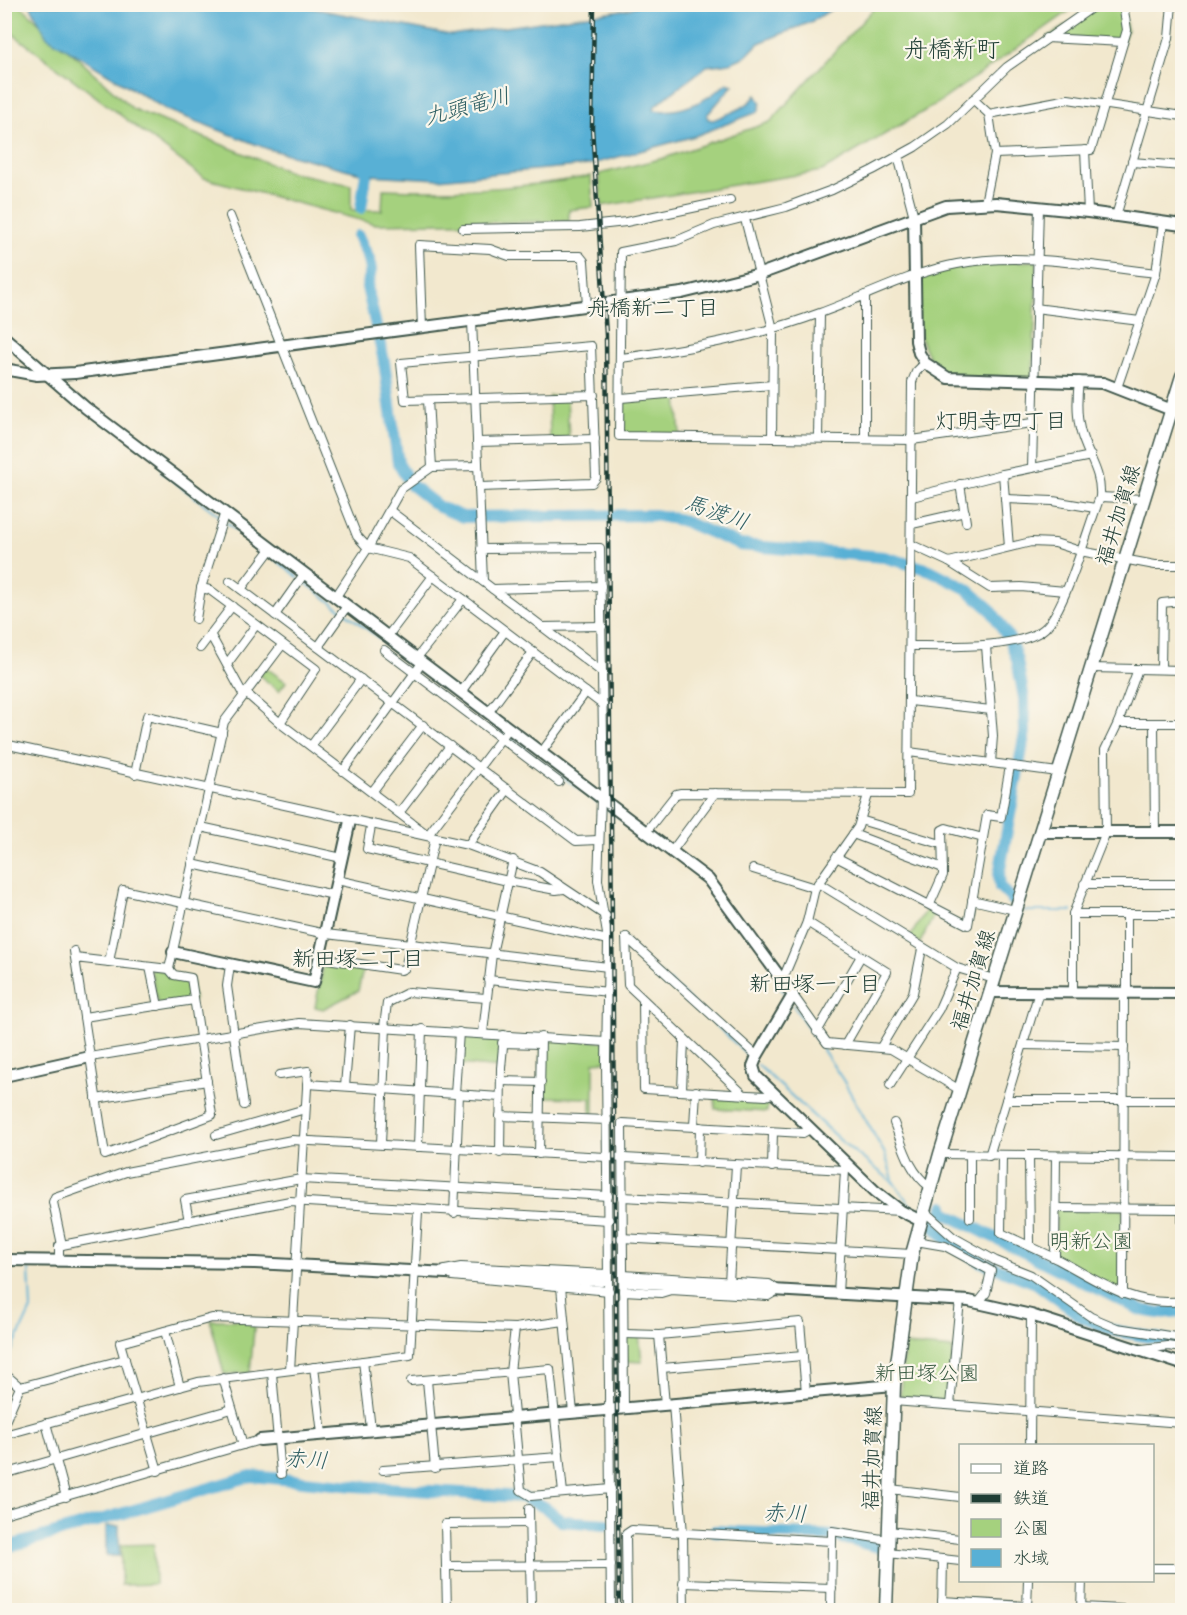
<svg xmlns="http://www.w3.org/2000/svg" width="1187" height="1615" viewBox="0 0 1187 1615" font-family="Sriracha,'Klee One',sans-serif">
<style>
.green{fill:#a5d17e;stroke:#628759;stroke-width:1.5}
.water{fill:#58b0d5;stroke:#3c7684;stroke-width:1.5}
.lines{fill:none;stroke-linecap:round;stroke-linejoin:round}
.stream{stroke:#58b0d5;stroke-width:2}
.river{stroke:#58b0d5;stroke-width:12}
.street-casing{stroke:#3f574b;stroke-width:10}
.secondary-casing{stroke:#3f574b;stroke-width:14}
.primary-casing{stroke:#3f574b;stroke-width:15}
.street{stroke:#fff;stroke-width:8}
.secondary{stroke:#fff;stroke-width:10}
.primary{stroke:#fff;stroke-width:12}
.rail-casing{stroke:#1f3d34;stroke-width:4.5}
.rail{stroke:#fbf7ec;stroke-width:2;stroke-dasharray:7;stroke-linecap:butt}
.labels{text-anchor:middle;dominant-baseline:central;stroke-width:4.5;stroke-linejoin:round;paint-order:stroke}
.street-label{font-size:21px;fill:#1f3d34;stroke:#fbf7ec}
.park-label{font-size:21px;fill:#3a5b43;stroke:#fbf7ec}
.water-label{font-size:22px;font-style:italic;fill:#306064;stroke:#fbf7ec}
.neighbourhood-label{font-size:22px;fill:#1f3d34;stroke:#fbf7ec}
.quarter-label{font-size:24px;fill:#1f3d34;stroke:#fbf7ec}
</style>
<rect width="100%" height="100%" fill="#fbf7ec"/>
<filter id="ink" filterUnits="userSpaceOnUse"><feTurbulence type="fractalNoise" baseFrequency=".0167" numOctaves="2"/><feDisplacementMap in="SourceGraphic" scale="12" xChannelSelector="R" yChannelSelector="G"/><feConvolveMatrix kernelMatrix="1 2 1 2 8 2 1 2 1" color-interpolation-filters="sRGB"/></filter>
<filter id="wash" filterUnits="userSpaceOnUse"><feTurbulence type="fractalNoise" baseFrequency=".008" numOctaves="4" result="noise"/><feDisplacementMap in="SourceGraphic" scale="24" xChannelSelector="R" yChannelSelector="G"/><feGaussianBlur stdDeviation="1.35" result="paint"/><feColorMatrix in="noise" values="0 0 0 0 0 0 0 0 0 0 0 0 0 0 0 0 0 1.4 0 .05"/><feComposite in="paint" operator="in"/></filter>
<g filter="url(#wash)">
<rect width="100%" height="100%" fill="#f2e8ce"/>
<g class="green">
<path d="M4,5h16l113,104 157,63 61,13v25h31l1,-21c71,3 138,0 208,-13l2,31 -24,3v11l-194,3 -171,-46 -199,-150z"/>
<path d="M877,5h201l-140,98 -116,68 -220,35 -3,-32 65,-16 106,-36z"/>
<path d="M1100,5h23l4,25 -4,12 -74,-6z"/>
<path d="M1037,261l-4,117c-15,1 -63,6 -75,2 -46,-17 -39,-64 -44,-104l42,-12z"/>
<path d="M549,396l18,1 2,43 -19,-1z"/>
<path d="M677,396l3,40h-61l2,-37z"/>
<path d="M265,667l21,15 -7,9 -20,-16z"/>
<path d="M928,907l8,4 -16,32 -10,-6z"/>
<path d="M324,962l40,4 -6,25 -35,18 -8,-2z"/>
<path d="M150,967l41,11 3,22 -36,6z"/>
<path d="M459,1032l45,3 -3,33 -44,-4z"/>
<path d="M541,1037l65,5v19l-12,1v55h-3v-19l-51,-1z"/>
<path d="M715,1095l53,4 -1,13 -52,-3z"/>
<path d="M1056,1208l67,1v85l-68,-36z"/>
<path d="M210,1320h45l-5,53 -26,1z"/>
<path d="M624,1334h15l3,28 -18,-1z"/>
<path d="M905,1345l48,4 -5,53 -48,-6z"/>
<path d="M154,1544l1,40 -34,1v-40z"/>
</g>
<g class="water">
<path d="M30,5h265l156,30 178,-26 9,-4h209l-15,4 -21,13 -52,21 -13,13 -16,7 -23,3 -52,40 -1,4c27,4 53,-9 73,-27l6,2 -26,30 1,4 5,1c14,-6 35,-12 43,-25l5,8 -3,9 -63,24 -106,29 -151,14 -70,-4 -100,-26 -101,-39 -120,-73z"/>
<rect x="106" y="1526" width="13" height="30"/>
</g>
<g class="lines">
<g class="stream">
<path d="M53,388l20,16"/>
<path d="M161,471l60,46"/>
<path d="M227,523l38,29"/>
<path d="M270,555l29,23"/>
<path d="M303,581l113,85"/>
<path d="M420,670l178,133"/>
<path d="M603,806l27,20"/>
<path d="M1024,911h48"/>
<path d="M669,981l81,76"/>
<path d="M776,981l10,14"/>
<path d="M793,1005l50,75 42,74 9,29 20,27"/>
<path d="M758,1065l84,77 52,41"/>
<path d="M4,1367l27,-58 -2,-39"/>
</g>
<g class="river">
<path d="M361,208l7,-47"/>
<path d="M358,236l11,23 2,11 -4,17 17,74 14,102 13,22 28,22 24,10 191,-2 27,5 59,25 144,12 46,13 37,19 24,21 19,30 7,20 7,38 1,34 -26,143 1,12 15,15"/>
<path d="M944,1206l-1,6 8,4 190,94 19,3 22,-2"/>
<path d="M930,1222l15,16 36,24 55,21 46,34 29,13 71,13"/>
<path d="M715,1531l118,5 46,11"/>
<path d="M4,1548l247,-72 104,10 167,11 24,11 15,13 46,3"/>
</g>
</g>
</g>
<g filter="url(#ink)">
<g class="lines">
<defs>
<g id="street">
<path d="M1046,38l77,4"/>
<path d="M973,99l16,15 6,40 -10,49"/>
<path d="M989,114l79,-15 114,17"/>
<path d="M1085,150l3,62"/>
<path d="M995,154l96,-4 36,-120 -4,-26"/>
<path d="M898,156l16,61"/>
<path d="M1132,162l50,4"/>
<path d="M230,216l127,320 11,12 41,10 194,147"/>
<path d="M1116,216l53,-178 3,-34"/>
<path d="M745,219l28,110 -1,108"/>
<path d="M463,229l117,-2 46,-5 104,-22"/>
<path d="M1035,308l105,13"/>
<path d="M472,321l11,260"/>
<path d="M422,328l-3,-83 71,4 19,7h71l4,5 3,45"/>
<path d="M621,358c68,-9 135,-21 199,-45 45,-16 89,-40 137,-49 64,-13 134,2 199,9"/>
<path d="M1117,388l39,-115 7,-50"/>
<path d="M621,398l151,-13"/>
<path d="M428,400l4,67"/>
<path d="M1032,423l-120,17 -293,-4 2,-184 55,-11 38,-16 72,-18 46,-17 41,-20 42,-23 33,-23 59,-57 90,-63"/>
<path d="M818,438l2,-124"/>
<path d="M865,439v-144"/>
<path d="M477,442l118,-3"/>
<path d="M1032,468l7,-261"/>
<path d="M1003,474l6,73"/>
<path d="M960,484l6,38"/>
<path d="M479,487l113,-4 4,-5 -5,-132 -190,17 4,37 189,-5"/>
<path d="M912,497l91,-23 88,-18"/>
<path d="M1100,497l43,2"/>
<path d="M1005,499l48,2 42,7"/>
<path d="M389,510l214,163"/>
<path d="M912,524l53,-12"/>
<path d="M912,545l37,17 41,26 31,-1 44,4"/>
<path d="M481,549l119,-1 4,252"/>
<path d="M949,562l82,-20 24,1 25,8 75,14h27"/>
<path d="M230,581l346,260 22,-1"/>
<path d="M201,588l9,2 106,79 -36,54"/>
<path d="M241,589l30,-40"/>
<path d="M493,589l108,-3"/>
<path d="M335,598l33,-50 33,-59 31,-22 46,-1"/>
<path d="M275,615l29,-41"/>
<path d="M196,619l5,-31 23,-73"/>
<path d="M542,627l60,-1"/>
<path d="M210,634l34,62"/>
<path d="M387,637l46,-61"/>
<path d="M910,646c32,0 111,4 135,-18 21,-20 43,-101 55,-131 2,-27 -15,-44 -20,-68 -4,-17 -3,-32 -1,-48"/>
<path d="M986,646l7,90 -2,27"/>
<path d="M318,647l29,-41"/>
<path d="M200,648l32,-42"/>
<path d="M384,650l175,132"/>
<path d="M416,659l47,-60"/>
<path d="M227,664l29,-39"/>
<path d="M1091,668l91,2"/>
<path d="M1161,669l1,-66 20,-2"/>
<path d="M461,692l44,-61"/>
<path d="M246,693l34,30 149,113"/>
<path d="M910,701l81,9"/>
<path d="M488,713l45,-61"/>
<path d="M1118,723h64"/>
<path d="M1154,724l1,108"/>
<path d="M4,744l464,101 72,27 66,44"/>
<path d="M311,746l50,-67"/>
<path d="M909,752l149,20"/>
<path d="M541,753l45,-61"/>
<path d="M343,771l79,-108"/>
<path d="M135,774l12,-58 75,17"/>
<path d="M372,792l51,-67"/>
<path d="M601,798l-3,82 10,60 -2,121 5,549"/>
<path d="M399,813l51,-67"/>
<path d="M860,820l81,24"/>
<path d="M371,826l-4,23 141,32 48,9 8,-1"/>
<path d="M201,827l141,31"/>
<path d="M646,832l30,-38 5,-1 227,1 4,-412 4,-10 9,-9"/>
<path d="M853,834l90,34"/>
<path d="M428,835l81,-107"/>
<path d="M468,845l40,-56"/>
<path d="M672,851l43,-58"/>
<path d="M836,857l132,68 19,-110 14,2 9,-51"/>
<path d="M192,864l142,31"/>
<path d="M753,869l62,19"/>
<path d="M337,880l271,60"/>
<path d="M818,883l139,85 37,11"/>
<path d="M1084,884h98"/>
<path d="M972,900l43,10"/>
<path d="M930,904l13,-29 -1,-45 4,-2 37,10"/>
<path d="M1073,914h109"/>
<path d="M1127,914v79"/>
<path d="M807,922l80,50 -42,73"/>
<path d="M626,937l2,48 115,109"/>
<path d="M626,937l131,119"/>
<path d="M74,951l1,7 30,197 107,-40 -21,-137 -17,-3 -5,-6 -94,-11"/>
<path d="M320,958l81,12 4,-2 30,-130"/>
<path d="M109,962l14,-72 203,44 282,33"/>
<path d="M230,965l-3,21 17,119"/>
<path d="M150,967l8,39"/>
<path d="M169,969l55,-247 58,-77"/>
<path d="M488,980l121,12"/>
<path d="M782,981l25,-59 8,-34 43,-61 10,-32"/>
<path d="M1073,992v-78l33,-82 -1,-82 13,-27 20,-54"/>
<path d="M793,995l34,48 64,6 69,41"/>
<path d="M643,1000l1,89 122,7 6,-2"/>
<path d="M84,1017l110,-17"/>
<path d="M384,1027l3,-24 22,-11 77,6"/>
<path d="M817,1032l44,-76"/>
<path d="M483,1033l9,-79 21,-94"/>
<path d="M502,1043l38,1"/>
<path d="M1023,1045l101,2"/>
<path d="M881,1047l32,-54 9,-44"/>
<path d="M90,1057l209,-34 307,19"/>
<path d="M279,1075l29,-4 -18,299"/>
<path d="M501,1081l40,1"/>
<path d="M307,1084l193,13"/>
<path d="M890,1085l49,-76 18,-41"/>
<path d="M345,1086l5,-61"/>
<path d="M682,1090l2,-50"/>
<path d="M455,1094l4,-62"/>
<path d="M96,1099l111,-18"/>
<path d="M1006,1100h176"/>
<path d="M500,1116l107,4"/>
<path d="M894,1123c9,23 15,49 36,64"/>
<path d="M694,1126l2,-35"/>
<path d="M216,1135l89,-26"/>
<path d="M381,1144l5,-117"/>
<path d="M418,1147l4,-118"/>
<path d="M500,1153l1,-85 3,-33"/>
<path d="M539,1154l2,-117"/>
<path d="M940,1154l242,3"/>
<path d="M989,1156l50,-164"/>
<path d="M1002,1156l-1,77 54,25"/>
<path d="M1029,1156l1,89"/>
<path d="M1056,1156l-1,102c42,22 78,50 127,43"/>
<path d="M699,1163l1,-36"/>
<path d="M772,1167l1,-35"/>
<path d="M622,1197l279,14"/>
<path d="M1056,1208l126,1v92"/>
<path d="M924,1211l29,26 43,24 35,14 60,42 26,11 65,10"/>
<path d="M454,1213l5,-119"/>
<path d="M970,1218v-62"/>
<path d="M189,1221l-4,-21 116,-21 307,17"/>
<path d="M621,1238l291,16"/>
<path d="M916,1241l29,5 46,25 -5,22 -7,9"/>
<path d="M62,1245l-9,-43 2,-5 71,-25 166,-32 553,30 5,-2"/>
<path d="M59,1260v-14l3,-1 228,-44 319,19"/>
<path d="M445,1270l16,-3 147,7"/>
<path d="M623,1275l146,9 9,6 -10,6 -97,-6 -10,3 -38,-2"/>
<path d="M452,1276l157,15"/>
<path d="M729,1282l7,-117"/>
<path d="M561,1287l12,126"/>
<path d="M838,1294l7,-124"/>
<path d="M1123,1294l1,-301"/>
<path d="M515,1328l-5,44 11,118 10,6 80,-7"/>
<path d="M165,1331l15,56"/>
<path d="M624,1334l35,1 141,-13 6,71"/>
<path d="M659,1335l6,70"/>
<path d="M1142,1349l26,-3 14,2"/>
<path d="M363,1361l8,68"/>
<path d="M314,1367l8,67"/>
<path d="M662,1368l141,-12"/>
<path d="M272,1373l9,101"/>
<path d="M5,1374l15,13 105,-28"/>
<path d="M223,1378l20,67"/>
<path d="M427,1380l8,88"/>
<path d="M411,1381l139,-12 13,124"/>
<path d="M893,1401l289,22"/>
<path d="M673,1404l10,130 1,76"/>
<path d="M950,1405l10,-105"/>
<path d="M624,1408l-2,-285 181,10 7,-4"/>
<path d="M46,1423l20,74"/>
<path d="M4,1424l16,-37"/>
<path d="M4,1435l194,-53 212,-27 8,-144"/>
<path d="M1030,1446l1,-131"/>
<path d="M383,1470l176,-13"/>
<path d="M158,1471l-38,-128 92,-25 303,10 49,-7"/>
<path d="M4,1474l228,-65"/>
<path d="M890,1489l70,8"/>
<path d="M529,1509l2,101"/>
<path d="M4,1514l256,-74"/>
<path d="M889,1531l71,8"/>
<path d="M832,1541v-10l56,9"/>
<path d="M888,1553l72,8"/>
<path d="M446,1566l165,-1"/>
<path d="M1152,1568h30"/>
<path d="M683,1583l149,5"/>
<path d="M942,1601l85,5"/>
<path d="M1081,1607l62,3"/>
<path d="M1027,1609l1,-29"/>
<path d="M447,1610l-2,-86 84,-1"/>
<path d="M587,1610h24"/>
<path d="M627,1610l-1,-76 6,-4 200,11 -1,69"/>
<path d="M942,1610l1,-51"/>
<path d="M1081,1610l1,-30"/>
</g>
<g id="secondary">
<path d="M914,217l2,124 3,12 6,10 23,15 155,5 79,31"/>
<path d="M4,337l82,71 622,471 85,116 -36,61 -4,10 3,10 119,115 26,20 20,10"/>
<path d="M4,369l33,6 38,-2 607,-80 78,-19 186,-68 50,-3 92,9 94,13"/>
<path d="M1040,832h142"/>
<path d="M173,952l141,30 36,-161"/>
<path d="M990,992l192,1"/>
<path d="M4,1076l86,-19"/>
<path d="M4,1260l251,3 346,18"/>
<path d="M629,1282l340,19 62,14 151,49"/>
<path d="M260,1440l634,-55"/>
</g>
<path id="primary" d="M886,1610l8,-225 18,-131 28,-100 242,-778"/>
</defs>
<use href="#street" class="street-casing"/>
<use href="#secondary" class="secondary-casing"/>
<use href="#primary" class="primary-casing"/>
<use href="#street" class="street"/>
<use href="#secondary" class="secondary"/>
<use href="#primary" class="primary"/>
<defs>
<path id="rail" d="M594,4l-2,124 14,207 13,1275"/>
</defs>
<use href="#rail" class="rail-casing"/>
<use href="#rail" class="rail"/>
</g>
</g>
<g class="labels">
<g class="street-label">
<text transform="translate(1118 515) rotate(-73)">福井加賀線</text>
<text transform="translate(973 980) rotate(-73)">福井加賀線</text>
<text transform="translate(872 1458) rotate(-88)">福井加賀線</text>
</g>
<g class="park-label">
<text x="1091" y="1241">明新公園</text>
<text x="927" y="1373">新田塚公園</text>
</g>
<g class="water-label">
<text transform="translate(467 106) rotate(-15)">九頭竜川</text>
<text transform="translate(717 512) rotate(19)">馬渡川</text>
<text transform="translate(306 1459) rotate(4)">赤川</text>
<text transform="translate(785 1513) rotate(2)">赤川</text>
</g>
<g class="neighbourhood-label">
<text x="653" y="307">舟橋新二丁目</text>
<text x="1001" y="420">灯明寺四丁目</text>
<text x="358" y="958">新田塚二丁目</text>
<text x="815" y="983">新田塚一丁目</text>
</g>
<g class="quarter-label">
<text x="952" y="49">舟橋新町</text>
</g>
</g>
<rect width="1187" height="1615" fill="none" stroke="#fbf7ec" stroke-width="24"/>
<rect x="959" y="1444" width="195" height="138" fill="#fbf7ec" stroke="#a3ada2" stroke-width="1.5"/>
<rect x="971" y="1464" width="30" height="9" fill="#ffffff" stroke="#a3ada2" stroke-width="1.5"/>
<text x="1013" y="1474" font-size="18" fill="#1f3d34">道路</text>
<rect x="971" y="1494" width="30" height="9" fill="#1f3d34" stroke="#a3ada2" stroke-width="1.5"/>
<text x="1013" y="1504" font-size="18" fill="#1f3d34">鉄道</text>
<rect x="971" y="1519" width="30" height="18" fill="#a5d17e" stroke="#a3ada2" stroke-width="1.5"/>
<text x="1013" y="1534" font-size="18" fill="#1f3d34">公園</text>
<rect x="971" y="1549" width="30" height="18" fill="#58b0d5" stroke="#a3ada2" stroke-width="1.5"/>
<text x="1013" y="1564" font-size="18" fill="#1f3d34">水域</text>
</svg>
